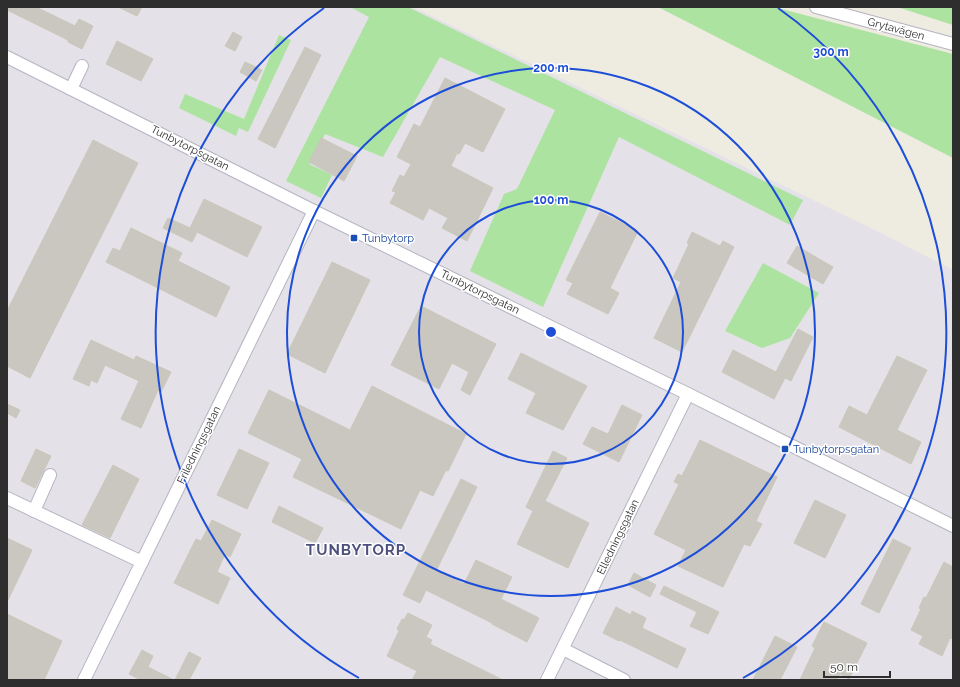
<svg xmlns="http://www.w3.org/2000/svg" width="960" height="687" viewBox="0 0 960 687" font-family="Raleway,sans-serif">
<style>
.industrial{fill:#e4e1e8}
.green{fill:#ade3a0}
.building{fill:#cac7c0;stroke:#cac7ba}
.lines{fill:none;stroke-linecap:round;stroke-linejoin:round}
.minor-casing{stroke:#b4b5c0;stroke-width:14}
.minor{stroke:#fff;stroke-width:12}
.ring{fill:none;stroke:#1d4ed8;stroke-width:2}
.transit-dot{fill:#1a4fb4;stroke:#fff;stroke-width:1.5}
.labels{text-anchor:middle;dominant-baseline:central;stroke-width:3;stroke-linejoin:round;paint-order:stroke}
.street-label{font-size:11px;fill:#2e2e2e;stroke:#fff}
.transit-label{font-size:11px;fill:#164399;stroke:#fff;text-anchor:start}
.district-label{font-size:15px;font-weight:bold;letter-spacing:1px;fill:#4e507e;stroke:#fff}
.centre{fill:#1d4ed8;stroke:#fff;stroke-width:2}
.ring-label{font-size:12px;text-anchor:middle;font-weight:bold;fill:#1d4ed8;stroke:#fff;stroke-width:3;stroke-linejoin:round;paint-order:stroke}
</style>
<rect width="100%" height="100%" fill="#eeebe1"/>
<path class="industrial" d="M7,7h406l464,224 76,39v410h-946z"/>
<g class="green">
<path d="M350,7h58l395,193 -13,25 -171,-88 -76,170 -73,-36 34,-77 13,-5 38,-79 -115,-53 -57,100 -58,-23 -16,30 23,11 -11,23 -35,-17 83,-164z"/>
<path d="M658,7h116l179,47v104z"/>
<path d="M897,7h56v18z"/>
<path d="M279,35l12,5 -43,92 -9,-4 -3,8 -57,-28 6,-14 59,25z"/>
<path d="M763,263l56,30 -29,45 -28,10 -37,-17z"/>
</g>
<g class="building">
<path d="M7,7h29l39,19 4,-7 14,7 -11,23 -14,-7v-2l-61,-30z"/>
<path d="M118,7h24l-5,9z"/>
<path d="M233,32l9,5 -7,14 -10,-5z"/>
<path d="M117,41l36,18 -12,22 -35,-17z"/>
<path d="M305,47l16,8 -46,93 -17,-9z"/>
<path d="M245,62l17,8 -6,11 -16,-9z"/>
<path d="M445,78l60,31 -22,43 -18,-9 -6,11 -2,-1 -6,13 42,22 -26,53 -25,-13 6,-10 -19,-10 -6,12 -33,-17 6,-11 -4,-1 8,-16 4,2 7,-13 -14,-7 17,-33 6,3z"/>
<path d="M321,138l36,18 -13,25 -35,-19z"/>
<path d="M93,140l45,23 -108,215 -23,-12v-55z"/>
<path d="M204,199l58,28 -15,30 -50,-25 -5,10 -29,-14 5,-10 22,10z"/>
<path d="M600,212l38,19 -28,57 9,5 -11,21 -41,-20 6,-11 -7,-3z"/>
<path d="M131,228l51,25 -4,8 52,26 -14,30 -110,-55 7,-14 7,3z"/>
<path d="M692,232l28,14 3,-5 11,6 -52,105 -28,-14 27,-56 -8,-4 16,-34 -2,-1z"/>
<path d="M797,246l36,21 -10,17 -36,-21z"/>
<path d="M332,262l38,18 -45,93 -38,-19z"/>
<path d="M421,306l75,38 -26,51 -9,-5 8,-18 -17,-9 -13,26 -48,-24z"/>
<path d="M798,329l15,8 -22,44 -6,-3 -11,21 -52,-27 11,-22 43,22z"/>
<path d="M91,340l43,20 2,-4 35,16 -10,20 -3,-2 -17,38 -20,-9 18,-38 -34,-16 -8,18 -6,-3 -2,6 -16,-7z"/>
<path d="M521,353l66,33 -24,44 -37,-17 10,-20 -28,-14z"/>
<path d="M897,356l30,14 -30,60 24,12 -10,22 -72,-37 10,-21 18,9z"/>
<path d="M372,386l94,48 -18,37 -2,-1 -13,26 -13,-6 -19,39 -108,-52 9,-18 -54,-26 21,-43 81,40z"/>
<path d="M7,404l13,6 -4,8 -9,-5z"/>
<path d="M622,405l20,10 -23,47 -36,-18 9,-17 16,7z"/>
<path d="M700,440l77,37 -21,44 6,3 -12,22 -6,-2 -21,43 -45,-21 8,-16 -32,-16 25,-50 -5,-2 4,-8 4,2z"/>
<path d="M36,449l15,7 -16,32 -14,-7z"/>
<path d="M239,449l30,14 -22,46 -30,-14z"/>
<path d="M553,451l14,7 -22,43 44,22 -21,45 -51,-24 16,-33 -7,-4z"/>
<path d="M113,465l26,14 -29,59 -28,-13z"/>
<path d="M461,479l16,8 -41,84 28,13 12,-24 36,17 -11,22 38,19 -12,24 -35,-18v-1l-66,-33 -6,13 -17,-8z"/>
<path d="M815,500l31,15 -21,43 -31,-15z"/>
<path d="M279,506l44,22 -8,15 -43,-21z"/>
<path d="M212,520l29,14 -11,23 -5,-3 -8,18 13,6 -12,26 -44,-21 22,-44 5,2z"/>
<path d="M7,538l25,12 -25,52z"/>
<path d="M893,539l18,9 -32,65 -18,-9z"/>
<path d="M944,562l9,5v72l-3,-1 -8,18 -23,-12 4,-8 -12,-6 10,-21 -2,-1 5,-11 2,1z"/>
<path d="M634,573l22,12 -6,12 -22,-12z"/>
<path d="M664,586l55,26 -11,22 -18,-8 7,-14 -37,-18z"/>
<path d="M616,607l15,8 1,-4 14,7 -4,10 44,21 -9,19 -57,-28 -1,1 -16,-8z"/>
<path d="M408,613l24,12 -6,12 6,3 -2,4 73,36h-91l5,-9 -30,-15 12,-25 -2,-2 5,-10 2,1z"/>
<path d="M7,614l55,27 -18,39h-37z"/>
<path d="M824,622l43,21 -18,36 -9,-5 -3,6h-37l15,-32 -3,-2z"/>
<path d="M775,636l22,11 -17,33h-27z"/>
<path d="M142,650l11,6 -5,11 26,13h-33l-12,-6z"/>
<path d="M189,652l12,6 -12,22h-14z"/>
</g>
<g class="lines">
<defs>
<g id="minor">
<path d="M816,7l137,37"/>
<path d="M7,57l307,154 374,183 265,132"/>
<path d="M71,89l11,-23"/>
<path d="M7,498l135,64"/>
<path d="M34,511l16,-36"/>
<path d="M563,649l61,31"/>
<path d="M84,680l230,-469"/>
<path d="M547,680l141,-286"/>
</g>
</defs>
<use href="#minor" class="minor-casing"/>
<use href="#minor" class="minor"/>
</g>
<g class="ring">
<circle cx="551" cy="332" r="132"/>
<circle cx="551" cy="332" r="264"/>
<path d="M359 678A396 396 0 0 1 324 8M778 8A396 396 0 0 1 743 678"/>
</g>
<g class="transit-dot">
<rect x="350" y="234" width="8" height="8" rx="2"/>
<rect x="781" y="445" width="8" height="8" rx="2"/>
</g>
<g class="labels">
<g class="street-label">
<text transform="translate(896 29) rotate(15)">Grytavägen</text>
<text transform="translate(190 148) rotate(27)">Tunbytorpsgatan</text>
<text transform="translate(480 292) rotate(26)">Tunbytorpsgatan</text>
<text transform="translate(199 445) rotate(-64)">Friledningsgatan</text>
<text transform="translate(618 537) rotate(-64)">Elledningsgatan</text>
</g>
<g class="transit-label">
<text x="362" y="238">Tunbytorp</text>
<text x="793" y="449">Tunbytorpsgatan</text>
</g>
<g class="district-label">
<text x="356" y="550">TUNBYTORP</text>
</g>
</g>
<circle cx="551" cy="332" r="6" class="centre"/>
<g class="ring-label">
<text x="831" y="56">300 m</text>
<text x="551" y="72">200 m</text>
<text x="551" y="204">100 m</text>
</g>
<rect width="960" height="687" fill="none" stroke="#2e2e2e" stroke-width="16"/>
<path d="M824 671v6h66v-6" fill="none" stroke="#2e2e2e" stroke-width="2"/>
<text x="830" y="671" font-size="12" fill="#2e2e2e" stroke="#ffffff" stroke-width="3" paint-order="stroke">50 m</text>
</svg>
